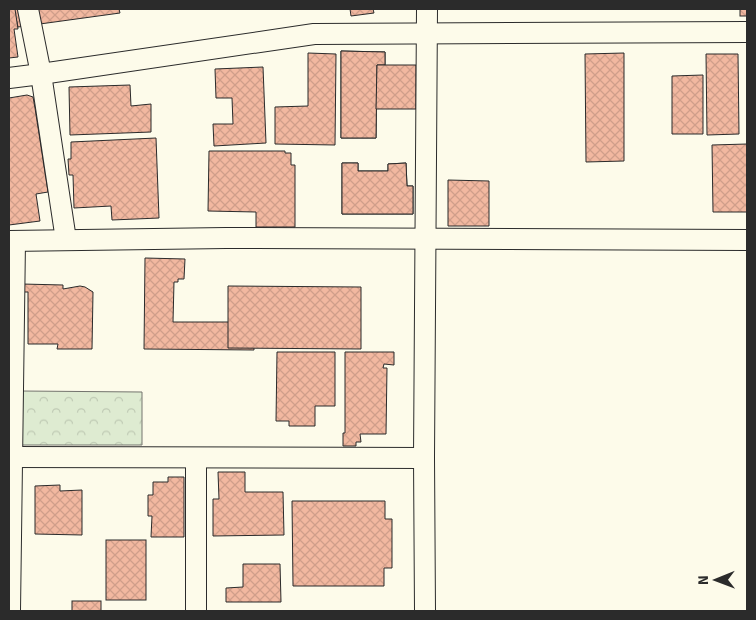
<svg xmlns="http://www.w3.org/2000/svg" width="756" height="620" viewBox="0 0 756 620" font-family="Signika,sans-serif">
<style>
.park{fill:url(#park-crowns);stroke:#74746e}
.building{fill:url(#building-cross-hatch);stroke:#2b2b2b}
.lines{fill:none;stroke-linecap:round;stroke-linejoin:round}
.minor-casing{stroke:#2b2b2b;stroke-width:22}
.minor{stroke:#fdfbea;stroke-width:20}
</style>
<defs>
<pattern id="park-crowns" width="20" height="18" patternUnits="userSpaceOnUse" patternTransform="scale(1.25)"><rect width="20" height="18" fill="#deebd1"/><path d="M2 6a3 3 0 1 1 6 0M12 15a3 3 0 1 1 6 0" fill="none" stroke="#bfcab4"/></pattern>
<pattern id="building-cross-hatch" width="8" height="8" patternUnits="userSpaceOnUse" patternTransform="scale(1.25)"><rect width="8" height="8" fill="#f2b8a0"/><path d="M0 0l8 8M0 8l8-8" fill="none" stroke="#d09e8a"/></pattern>
</defs>
<rect width="100%" height="100%" fill="#fdfbea"/>
<path class="park" d="M21,391l121,1v53h-122z"/>
<g class="building">
<path d="M9,9h110l1,4 -102,14 -2,-9h-7z"/>
<path d="M9,9h6l3,20h-4l4,28 -9,1z"/>
<path d="M350,9h23l1,4 -23,3z"/>
<rect x="740" y="9" width="7" height="7"/>
<path d="M341,51l44,1v13h-8l-1,73h-35z"/>
<path d="M341,51l44,1v13h-8l-1,73h-35z"/>
<path d="M308,53l28,1 -1,91 -60,-1v-37l33,-1z"/>
<path d="M624,53v108l-38,1 -1,-108z"/>
<path d="M706,54h32l1,80 -32,1z"/>
<path d="M377,65h39v44h-40z"/>
<path d="M263,67l3,76 -52,3 -1,-22h20l-1,-26h-16l-1,-29z"/>
<path d="M703,75v59h-31v-58z"/>
<path d="M130,85l1,21 20,-2v28l-81,3 -1,-48z"/>
<path d="M27,95l6,2 2,11 13,84 -12,2 4,27 -31,4v-127z"/>
<path d="M156,138l3,80 -47,2 -1,-14 -37,2 -1,-33h-4l-1,-16h3v-17z"/>
<path d="M747,144v68h-34l-1,-67z"/>
<path d="M209,151h76v2h6v12h4v62h-39v-15l-48,-1z"/>
<path d="M342,163h16v8h30v-7l18,-1 1,23h6v28h-71z"/>
<path d="M342,163h16v8h30v-7l18,-1 1,23h6v28h-71z"/>
<path d="M448,180l41,1v45h-41z"/>
<path d="M145,258l40,1 -1,20h-6v3h-4l-1,40h80l1,28 -110,-1z"/>
<path d="M22,284l41,1v4l17,-3 5,1 8,5 -1,57h-35l1,-5h-30v-52h-6z"/>
<path d="M228,286l133,1v62l-133,-1z"/>
<path d="M277,352h58v54h-20v20h-26v-5h-13z"/>
<path d="M345,352h49v13l-10,-1 -1,4h4l-1,66h-26l1,8h-5v4h-13v-13h2z"/>
<path d="M218,472h27v20h38l1,43 -71,1v-37h6z"/>
<path d="M168,477h16v60h-33l1,-21h-4v-21h5v-13h15z"/>
<path d="M60,485v6l22,-1v45l-47,-1v-48z"/>
<path d="M292,501h93v18h7v49h-8v18h-91z"/>
<rect x="106" y="540" width="40" height="60"/>
<path d="M243,564h37l1,38h-55v-14l17,-1z"/>
<rect x="72" y="601" width="29" height="10"/>
</g>
<g class="lines">
<defs>
<g id="minor">
<path d="M28,9l13,65 273,-40 433,-2"/>
<path d="M9,78l32,-4 25,166"/>
<path d="M9,241l217,-3 521,2"/>
<path d="M9,457l415,1"/>
<path d="M196,459v152"/>
<path d="M10,611l5,-370"/>
<path d="M425,611l-1,-153 3,-449"/>
</g>
</defs>
<use href="#minor" class="minor-casing"/>
<use href="#minor" class="minor"/>
</g>
<rect width="756" height="620" fill="none" stroke="#2b2b2b" stroke-width="20"/>
<g transform="translate(716 580) rotate(269)" stroke="#fdfbea" stroke-width="4" paint-order="stroke">
<path d="M0-4L9 19L0 12L-9 19Z" fill="#2b2b2b"/>
<text y="-8" font-size="14" font-weight="bold" text-anchor="middle" fill="#2b2b2b">N</text>
</g>
</svg>
